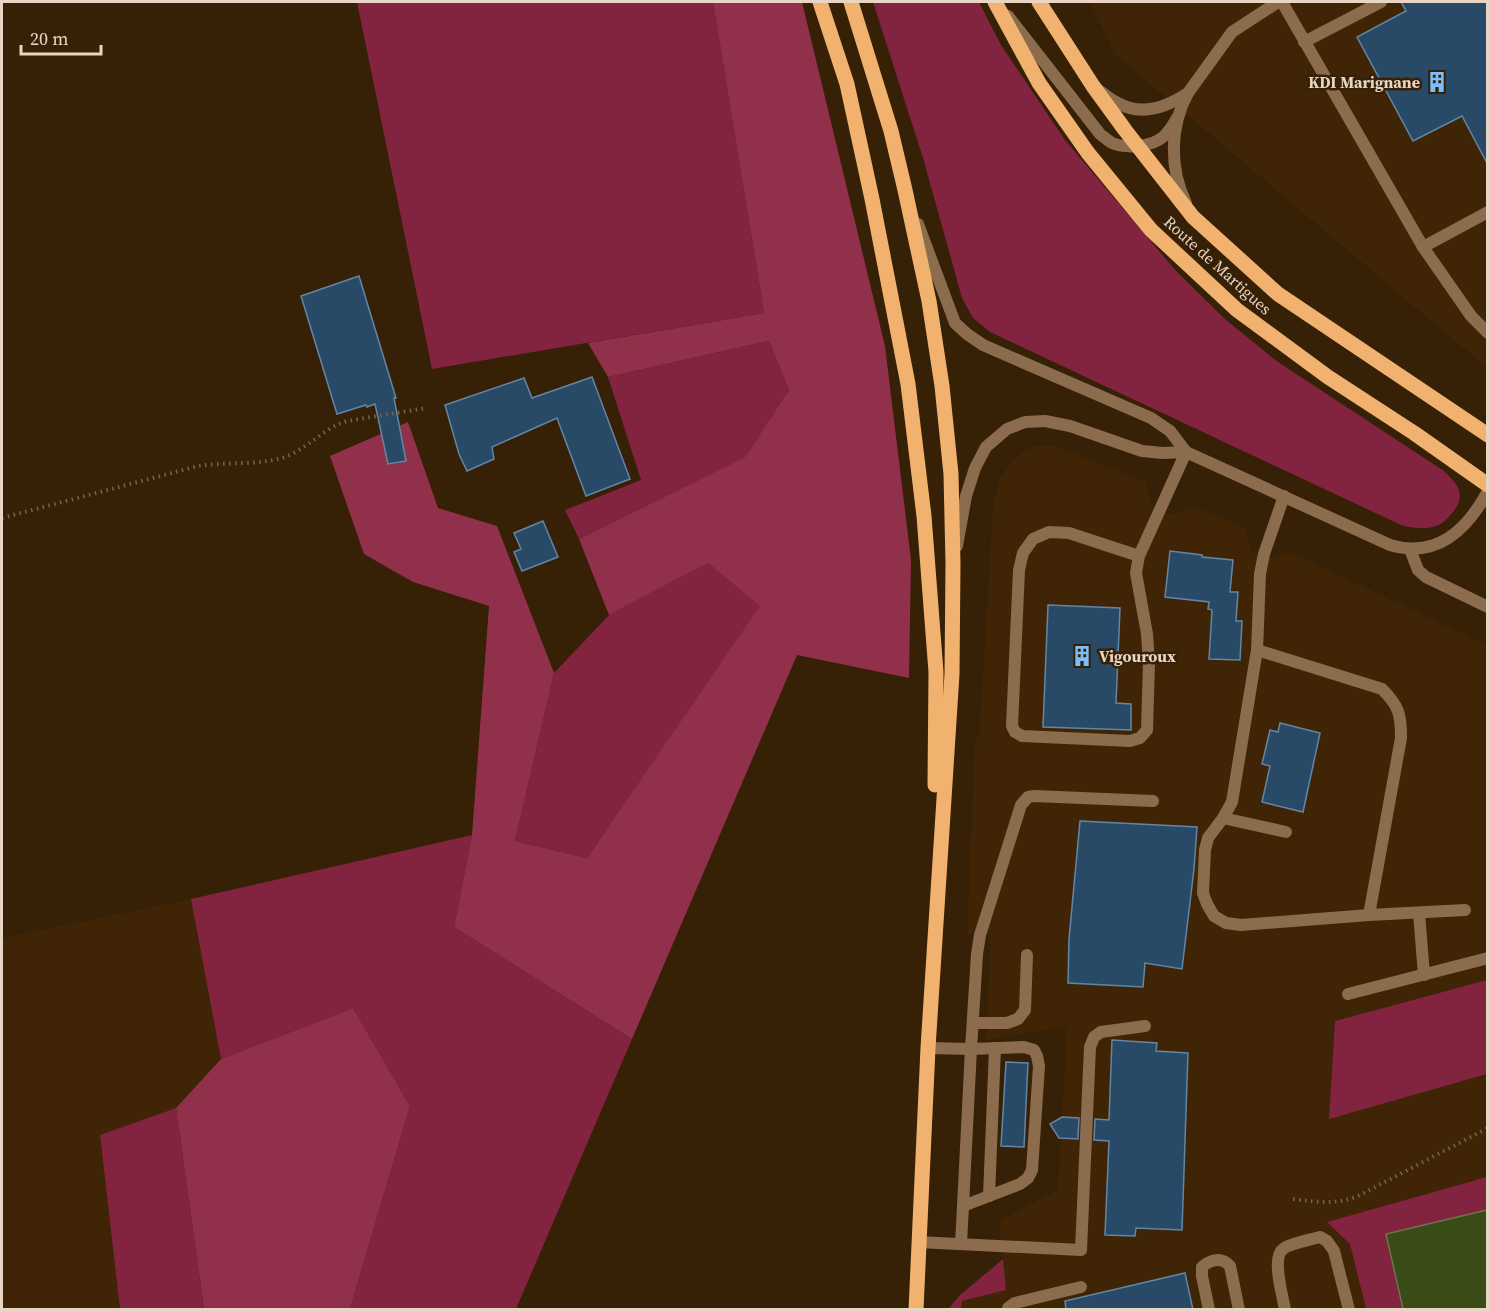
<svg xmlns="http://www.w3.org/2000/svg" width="1489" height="1311" viewBox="0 0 1489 1311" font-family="'Source Serif 4',serif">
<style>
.built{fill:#3f2505}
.green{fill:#82233f}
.forest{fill:#91304b}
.water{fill:#394c18;stroke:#6e754b;stroke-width:1.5}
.building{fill:#294a67;stroke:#6386a7;stroke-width:1.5}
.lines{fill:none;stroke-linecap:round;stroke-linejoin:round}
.path{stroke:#78644d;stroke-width:4;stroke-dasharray:1.5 4.5;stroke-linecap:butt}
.lane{stroke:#8b6c4d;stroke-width:12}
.street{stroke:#8b6c4d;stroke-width:12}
.primary{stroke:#f2b26f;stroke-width:15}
.labels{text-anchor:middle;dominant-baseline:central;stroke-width:5;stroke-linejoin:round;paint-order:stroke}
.poi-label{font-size:16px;font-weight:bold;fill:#e8d5c3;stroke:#362006;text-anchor:end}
.street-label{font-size:16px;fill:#e8d5c3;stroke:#362006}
</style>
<rect width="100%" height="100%" fill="#362006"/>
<g class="built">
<path d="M1090,2h397v366l-371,-313z"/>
<path d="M1053,445l93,37 5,23 21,10 22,-9 52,22 5,24 23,6 16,-6 197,93v335l-152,41 -6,97 158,-44v103l-159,45 22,22 16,65 -405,1v-9l45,-11 -7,-69 59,-31 3,-52 -3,-2 1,-17 3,-2 5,-91 -81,14 5,-105 -24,-2 8,-195h4l14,-231 7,-29 11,-16 13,-11 11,-5z"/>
<path d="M191,899l30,160 -45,49 -76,27 20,174 -118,1v-372z"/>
</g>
<g class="green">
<path d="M357,2h356l51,311 -332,56z"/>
<path d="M873,2h106l22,43 64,95 111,131 49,48 53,43 166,109c14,14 22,22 10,40 -5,6 -11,13 -18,15 -10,4 -22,2 -33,0l-413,-194 -17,-14 -11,-20 -39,-140z"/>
<path d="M769,341l20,49 -44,67 -166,82 -14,-29 76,-30 -33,-103z"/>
<path d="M708,563l53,43 -174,252 -72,-17 39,-168 55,-58z"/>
<path d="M472,835l-18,92 178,112 -116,270h-166l60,-203 -57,-98 -132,51 -30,-160z"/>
<path d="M1487,980v94l-158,45 6,-98z"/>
<path d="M176,1108l28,201h-84l-20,-174z"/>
<path d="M1487,1177v132h-121l-16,-65 -23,-22z"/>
<path d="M1003,1259l3,31 -44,11 -1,8h-13l12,-14z"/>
</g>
<g class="forest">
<path d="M713,2h89l83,344 26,214 -2,118 -112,-23 -165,384 -178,-112 18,-92 17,-229 -76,-24 -49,-28 -34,-98 78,-34 30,86 59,18 57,147 -39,168 72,17 173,-252 -52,-43 -99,52 -30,-76 166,-82 44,-67 -20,-49 -161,36 -20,-34 176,-30z"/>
<path d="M353,1008l57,98 -60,203h-146l-28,-201 45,-49z"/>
</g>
<path class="water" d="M1487,1210v99h-84l-17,-75z"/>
<g class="building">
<path d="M1401,2h87v163l-26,-49 -49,25 -56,-104 49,-26z"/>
<path d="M359,276l37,122h-2l12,63 -18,3 -13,-60 -8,3 -1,-2 -29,9 -36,-118z"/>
<path d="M592,377l38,102 -44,17 -29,-78 -65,29 2,12 -27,12 -8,-17 -14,-49 79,-27 8,20z"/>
<path d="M543,521l15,36 -36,14 -8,-19 7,-3 -7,-16z"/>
<path d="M1170,551l32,4v2l31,3 -3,32h8l-2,29h6l-2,39 -31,-1 3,-49 -4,-1 1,-7 -44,-5z"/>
<path d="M1048,605l72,3 -4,95 15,1v26l-88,-3z"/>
<path d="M1280,723l40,10 -17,79 -41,-10 8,-36 -8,-2 8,-34 8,2z"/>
<path d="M1080,821l117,6 -3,42 -12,100 -37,-6 -2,24 -75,-4 1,-44z"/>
<path d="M1112,1040l45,3 -1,8 32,2 -6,177 -46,-2 -1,8 -30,-1 4,-94 -15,-1 1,-21 14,1z"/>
<path d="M1006,1062l22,1 -4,84 -23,-1z"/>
<path d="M1062,1117l17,1 -1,21 -19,-1 -9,-14z"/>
<path d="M1185,1273l8,37h-127l-1,-9z"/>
</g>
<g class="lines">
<g class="path">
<path d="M2,518l196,-52c26,-4 60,-1 84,-8 25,-8 41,-30 65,-37l79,-13"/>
<path d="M1293,1199c24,3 43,6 65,-3l130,-68"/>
</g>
<g class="lane">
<path d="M1282,2l141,245 48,69 17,17"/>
<path d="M1008,16l92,118c4,3 8,7 12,9 15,6 39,4 51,-6 6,-5 10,-12 14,-19"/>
<path d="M1304,42l77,-40"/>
<path d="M1098,90c7,4 13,10 20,13 24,14 49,4 70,-10 -18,33 -19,75 -2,110"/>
<path d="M1188,93l44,-61 46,-30"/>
<path d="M1423,247l65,-35"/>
<path d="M1284,496l-20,58 -4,20 -3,76 -25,152 -9,16 -15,20 -3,12 -2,43 4,11 7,12 12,7 15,2 128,-10 96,-5"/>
<path d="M1410,549l8,21 8,7 62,30"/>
<path d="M1139,556l-3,17 11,61 2,29 -2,67 -7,8 -10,3 -108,-5 -7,-4 -3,-6 7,-156 4,-17 10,-14 16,-7 20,1 70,23 47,-104"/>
<path d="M1257,650l125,39c17,17 19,25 19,49l-32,177"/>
<path d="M1223,818l63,14"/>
<path d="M1419,913l5,62"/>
<path d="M1348,994l140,-36"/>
<path d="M973,1023h34l11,-4 7,-9 2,-55"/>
<path d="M928,1048l43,1 6,-95 3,-19 41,-130 7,-8 6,-1 119,5"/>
<path d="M989,1196l6,-148"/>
<path d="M918,1242l163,8 9,-203 4,-10 7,-5 44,-6"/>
<path d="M961,1244l2,-38 57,-22 8,-6 4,-8 7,-104 -2,-10 -3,-6 -10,-3 -53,2 -8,157"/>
<path d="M1008,1310v-2l7,-5 66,-16"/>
<path d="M1209,1310l-7,-34v-9c9,-8 20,-10 28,-1l9,44"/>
<path d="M1285,1310c-2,-14 -14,-52 -2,-61 7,-6 27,-9 37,-12l7,4 7,10 15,59"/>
</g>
<g class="street">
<path d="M918,224l37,99 12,11 16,11 168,73 19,13 16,21 204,93c47,14 77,-15 98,-54"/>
<path d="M957,546l9,-50 9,-28 11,-21 21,-18 18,-7 20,-1 25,5 72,25 21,2 23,-1"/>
</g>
<g class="primary">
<path d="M820,2l27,82 25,115 36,185 16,132 12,156 -1,113"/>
<path d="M851,2l40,129 14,59 24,111 13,85 9,88 2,90 -1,110 -24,374 -12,262"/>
<path d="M995,2l44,81 49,70 63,77 86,80 91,67 86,56 74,52"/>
<path d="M1039,2l54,84 32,44 68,87 85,77 210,141"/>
</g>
</g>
<defs>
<symbol id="building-bare" viewBox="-9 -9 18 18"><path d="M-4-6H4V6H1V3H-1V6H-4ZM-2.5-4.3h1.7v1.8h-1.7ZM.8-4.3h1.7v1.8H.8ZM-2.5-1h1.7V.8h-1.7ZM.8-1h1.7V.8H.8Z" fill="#7cbef9" stroke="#362006" stroke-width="2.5" paint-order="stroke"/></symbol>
</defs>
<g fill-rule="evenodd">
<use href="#building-bare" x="1422" y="67" width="30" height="30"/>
<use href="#building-bare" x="1067" y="641" width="30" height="30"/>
</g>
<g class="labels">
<g class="poi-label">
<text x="1420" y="82">KDI Marignane</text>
<text x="1099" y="656" text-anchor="start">Vigouroux</text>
</g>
<g class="street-label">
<text transform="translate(1218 265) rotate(42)">Route de Martigues</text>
</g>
</g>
<rect width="1489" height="1311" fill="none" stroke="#e8d5c3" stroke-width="6"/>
<path d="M21 45v9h80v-9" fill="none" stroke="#e8d5c3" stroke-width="3"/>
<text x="30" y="45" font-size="18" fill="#e8d5c3" stroke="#362006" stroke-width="4.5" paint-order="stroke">20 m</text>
</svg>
